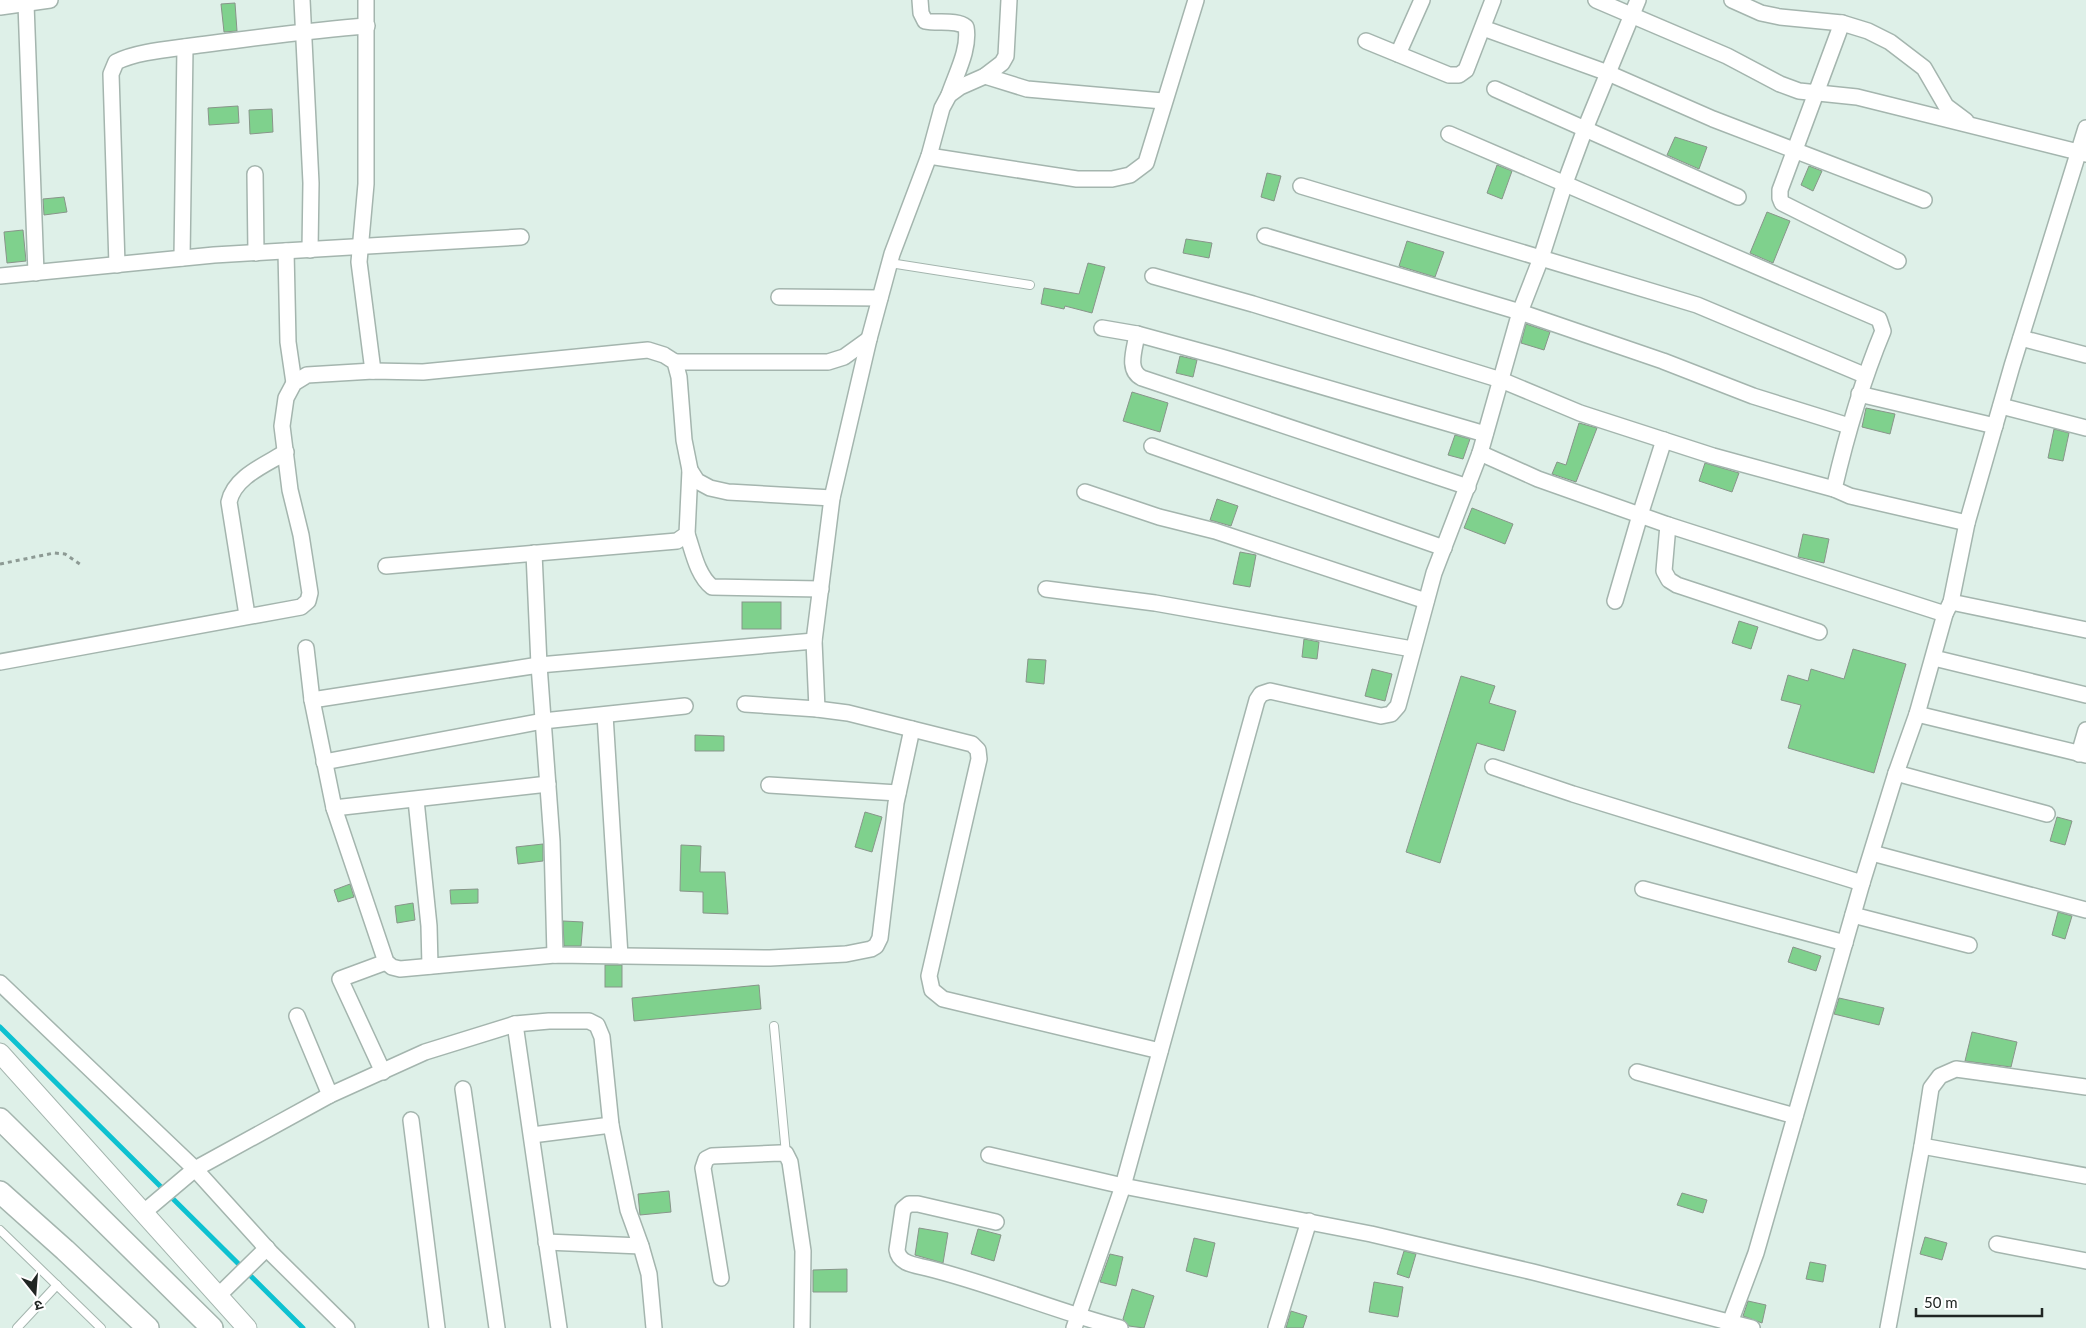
<svg xmlns="http://www.w3.org/2000/svg" width="2086" height="1328" viewBox="0 0 2086 1328" font-family="Lato,'Noto Sans Devanagari',sans-serif">
<style>
.lines{fill:none;stroke-linecap:round;stroke-linejoin:round}
.stream{stroke:#0ec1d0;stroke-width:5}
.building{fill:#7fd18d;stroke:#88958a}
.service-casing{stroke:#a4b5ae;stroke-width:10}
.minor-casing{stroke:#a4b5ae;stroke-width:18}
.tertiary-casing{stroke:#a4b5ae;stroke-width:21}
.secondary-casing{stroke:#a4b5ae;stroke-width:24}
.path{stroke:#8d9a94;stroke-width:3;stroke-dasharray:4 4;stroke-linecap:butt}
.service{stroke:#fff;stroke-width:8}
.minor{stroke:#fff;stroke-width:15}
.tertiary{stroke:#fff;stroke-width:19}
.secondary{stroke:#fff;stroke-width:21}
</style>
<rect width="100%" height="100%" fill="#def0e8"/>
<g class="lines">
<path class="stream" d="M0,1027l303,301"/>
</g>
<g class="building">
<path d="M235,3l2,28 -13,1 -3,-28z"/>
<path d="M238,106l1,17 -30,2 -1,-17z"/>
<path d="M272,109l1,23 -23,2 -1,-24z"/>
<path d="M1675,137l32,10 -8,22 -32,-14z"/>
<path d="M1497,165l15,6 -10,28 -15,-6z"/>
<path d="M1809,166l13,5 -9,20 -12,-6z"/>
<path d="M1267,173l14,3 -7,25 -13,-4z"/>
<path d="M64,197l3,15 -23,3 -1,-16z"/>
<path d="M1767,212l23,9 -17,42 -23,-10z"/>
<path d="M23,230l3,31 -19,2 -3,-31z"/>
<path d="M1186,239l26,4 -3,15 -26,-5z"/>
<path d="M1407,241l37,11 -9,25 -36,-11z"/>
<path d="M1088,263l17,4 -13,46 -27,-7 -1,3 -23,-5 3,-16 35,6z"/>
<path d="M1526,324l24,8 -6,18 -23,-7z"/>
<path d="M1180,356l17,4 -4,17 -17,-4z"/>
<path d="M1132,392l36,11 -8,29 -37,-11z"/>
<path d="M1866,408l29,6 -5,20 -28,-7z"/>
<path d="M1579,423l18,5 -21,54 -24,-8 5,-12 9,3z"/>
<path d="M2054,429l15,4 -6,28 -15,-3z"/>
<path d="M1455,435l15,4 -7,20 -15,-4z"/>
<path d="M1705,463l34,10 -7,19 -33,-11z"/>
<path d="M1217,499l21,7 -7,20 -21,-6z"/>
<path d="M1472,508l41,16 -8,20 -41,-16z"/>
<path d="M1803,534l26,5 -5,24 -26,-6z"/>
<path d="M1240,552l16,3 -6,32 -17,-3z"/>
<rect x="742" y="602" width="39" height="27"/>
<path d="M1739,621l19,6 -7,22 -19,-6z"/>
<path d="M1304,639l15,3 -2,17 -15,-2z"/>
<path d="M1853,649l53,15 -32,109 -86,-25 13,-43 -20,-5 7,-25 20,6 3,-12 33,10z"/>
<path d="M1028,659l18,1 -2,24 -18,-2z"/>
<path d="M1372,669l20,5 -7,27 -20,-5z"/>
<path d="M1461,676l34,10 -6,17 27,8 -12,40 -27,-8 -37,120 -34,-11z"/>
<path d="M695,735l29,1v15h-29z"/>
<path d="M865,812l17,5 -10,35 -17,-5z"/>
<path d="M2057,817l15,4 -7,24 -15,-4z"/>
<path d="M543,844v17l-25,3 -2,-17z"/>
<path d="M681,845l20,1 -1,26h25l3,42 -25,-1v-21l-23,-1z"/>
<path d="M350,884l4,13 -16,5 -4,-12z"/>
<path d="M478,889v14l-27,1 -1,-14z"/>
<path d="M413,903l2,17 -18,3 -2,-17z"/>
<path d="M2058,912l14,4 -7,23 -13,-4z"/>
<path d="M563,921l20,1 -2,24h-17z"/>
<path d="M1793,947l28,9 -5,15 -28,-9z"/>
<rect x="605" y="965" width="17" height="22"/>
<path d="M759,985l2,24 -127,12 -2,-23z"/>
<path d="M1839,998l45,10 -5,17 -45,-11z"/>
<path d="M1972,1032l45,10 -6,25 -46,-6z"/>
<path d="M669,1191l2,21 -31,3 -2,-21z"/>
<path d="M1682,1193l25,7 -4,13 -26,-8z"/>
<path d="M919,1228l29,5 -5,30 -28,-8z"/>
<path d="M978,1229l23,6 -7,26 -23,-7z"/>
<path d="M1925,1237l22,6 -5,17 -22,-6z"/>
<path d="M1194,1238l21,5 -8,34 -21,-6z"/>
<path d="M1404,1251l12,3 -7,24 -12,-4z"/>
<path d="M1110,1254l13,3 -7,29 -16,-4z"/>
<path d="M1810,1262l16,3 -3,17 -17,-3z"/>
<path d="M847,1269v23h-34v-22z"/>
<path d="M1374,1282l29,5 -5,30 -29,-5z"/>
<path d="M1132,1289l22,7 -10,32 -15,-2 -6,-7z"/>
<path d="M1748,1301l18,4 -4,18 -19,-7z"/>
<path d="M1291,1311l16,5 -4,12h-17z"/>
</g>
<g class="lines">
<defs>
<g id="service">
<path d="M890,263l140,22"/>
<path d="M774,1026l12,128"/>
<path d="M0,1230l101,98"/>
<path d="M17,1328l40,-43"/>
</g>
<g id="minor">
<path d="M302,0l9,183 -1,67"/>
<path d="M366,0v184l-7,78 14,109"/>
<path d="M920,0l1,13 4,8c12,3 31,-2 41,6 4,22 -10,47 -17,68"/>
<path d="M1596,0l131,56 53,28 19,7 58,6 229,57"/>
<path d="M1732,0l29,13 19,4 62,6 26,8 22,11 34,26 22,38 20,15"/>
<path d="M26,4l10,269"/>
<path d="M0,7l50,-7"/>
<path d="M1842,23l-62,167v8l2,5 116,58"/>
<path d="M1483,28l125,45 105,46 211,81"/>
<path d="M1366,41l83,34h10l7,-5 27,-70"/>
<path d="M1398,54l24,-54"/>
<path d="M985,76l42,13 136,12"/>
<path d="M1495,89l243,108"/>
<path d="M1449,134l430,185 4,12c-22,53 -36,102 -49,158"/>
<path d="M929,156l148,23h35l18,-4 16,-12 50,-163"/>
<path d="M255,174l1,79"/>
<path d="M1301,186l396,119 167,70"/>
<path d="M1265,236l255,76 143,49 90,35 96,30"/>
<path d="M286,251l2,91 6,41"/>
<path d="M182,258l3,-211"/>
<path d="M117,265l-6,-191 5,-12c22,-11 57,-13 83,-17 56,-7 112,-15 168,-19"/>
<path d="M0,276l214,-21 307,-18"/>
<path d="M1153,276l100,28 248,76 79,33 133,43 121,33 16,7 117,27"/>
<path d="M779,297l101,1"/>
<path d="M1102,328l35,6 84,23 264,77"/>
<path d="M1137,334c-2,15 -11,36 5,44l326,109"/>
<path d="M2021,338l65,17"/>
<path d="M675,362h153l16,-5 25,-18"/>
<path d="M1859,394l136,32"/>
<path d="M2001,406l85,22"/>
<path d="M1152,446l292,102"/>
<path d="M1480,453l58,26 130,46 277,89"/>
<path d="M1085,492l74,25 56,14 211,70"/>
<path d="M1668,525l-4,46 5,9 8,5 142,47"/>
<path d="M687,534c6,17 10,41 25,53l109,2"/>
<path d="M534,553l5,112 13,176 3,114"/>
<path d="M386,566l291,-25 10,-7 3,-64"/>
<path d="M1046,589l109,14 257,46"/>
<path d="M1615,601l25,-86 24,-75"/>
<path d="M1951,602l135,28"/>
<path d="M247,615l-18,-113c5,-25 36,-37 57,-50"/>
<path d="M306,648l6,52 22,108"/>
<path d="M1934,658l152,37"/>
<path d="M0,662l301,-55 7,-6 2,-8 -9,-58 -11,-45 -8,-64 4,-28 8,-15 13,-8 66,-4 50,1 225,-22 16,5 11,7 4,15 5,63 6,30 7,11 13,7 18,4 104,6"/>
<path d="M312,700l227,-35 275,-24"/>
<path d="M745,704l72,5 31,4 124,31 6,6 1,9 -50,217 3,14 11,9 217,52"/>
<path d="M817,709l-3,-68 18,-143 37,-159 23,-85 37,-98 13,-48 7,-13 11,-8 25,-11 17,-13 4,-7 3,-56"/>
<path d="M1917,714l169,41"/>
<path d="M605,715l15,241"/>
<path d="M2079,754l7,-24"/>
<path d="M324,762l219,-41 142,-15"/>
<path d="M1493,767l80,27 289,89"/>
<path d="M1896,773l151,41"/>
<path d="M548,784l-214,24 52,154 6,5 8,2 155,-14 215,3 76,-4 25,-5 5,-3 4,-8 16,-135 16,-74"/>
<path d="M769,785l129,8"/>
<path d="M416,800l13,126 1,40"/>
<path d="M1872,853l214,57"/>
<path d="M1643,889l202,54"/>
<path d="M1853,915l116,30"/>
<path d="M0,983l195,186 76,84 76,75"/>
<path d="M297,1016l33,79"/>
<path d="M515,1024l44,304"/>
<path d="M383,1072l-43,-93 46,-17"/>
<path d="M1637,1072l158,44"/>
<path d="M463,1089l34,239"/>
<path d="M411,1120l26,208"/>
<path d="M532,1135l79,-10"/>
<path d="M1922,1146l164,30"/>
<path d="M989,1155l134,31 248,48 162,38 219,56"/>
<path d="M144,1212l51,-43 135,-74 95,-43 90,-28 34,-3h40l8,4 5,12 9,88 17,85 13,36 8,28 5,54"/>
<path d="M996,1222l-78,-18h-9l-6,5 -6,41c2,14 18,15 30,18 65,16 128,43 193,60"/>
<path d="M546,1242l95,4"/>
<path d="M1997,1244l89,17"/>
<path d="M721,1278l-18,-110 3,-9 6,-3 68,-3 6,1 4,8 13,89 -1,77"/>
<path d="M218,1296l49,-48"/>
<path d="M1074,1328l49,-142 134,-486 4,-6 9,-3 111,25 10,-2 7,-8 36,-133 46,-120 40,-141 21,-54 24,-75 20,-54 53,-129"/>
<path d="M1276,1328l33,-107"/>
<path d="M1728,1328l28,-75 106,-370 34,-110 21,-59 28,-100 6,-12 16,-79 45,-157 74,-238"/>
<path d="M1888,1328l34,-182 9,-58 9,-12 16,-7 130,18"/>
</g>
<path id="tertiary" d="M0,1053l247,275"/>
<g id="secondary">
<path d="M0,1119l212,209"/>
<path d="M0,1192l65,58 83,78"/>
</g>
</defs>
<use href="#service" class="service-casing"/>
<use href="#minor" class="minor-casing"/>
<use href="#tertiary" class="tertiary-casing"/>
<use href="#secondary" class="secondary-casing"/>
<path class="path" d="M0,564l54,-11 11,1 16,11"/>
<use href="#service" class="service"/>
<use href="#minor" class="minor"/>
<use href="#tertiary" class="tertiary"/>
<use href="#secondary" class="secondary"/>
</g>
<g transform="translate(35 1293) rotate(163)" stroke="#ffffff" stroke-width="4" paint-order="stroke">
<path d="M0-4L9 19L0 12L-9 19Z" fill="#202623"/>
<text y="-8" font-size="14" font-weight="bold" text-anchor="middle" fill="#202623">उ</text>
</g>
<path d="M1916 1308v8h126v-8" fill="none" stroke="#202623" stroke-width="2.5"/>
<text x="1924" y="1308" font-size="15" fill="#202623" stroke="#ffffff" stroke-width="4" paint-order="stroke">50 m</text>
</svg>
